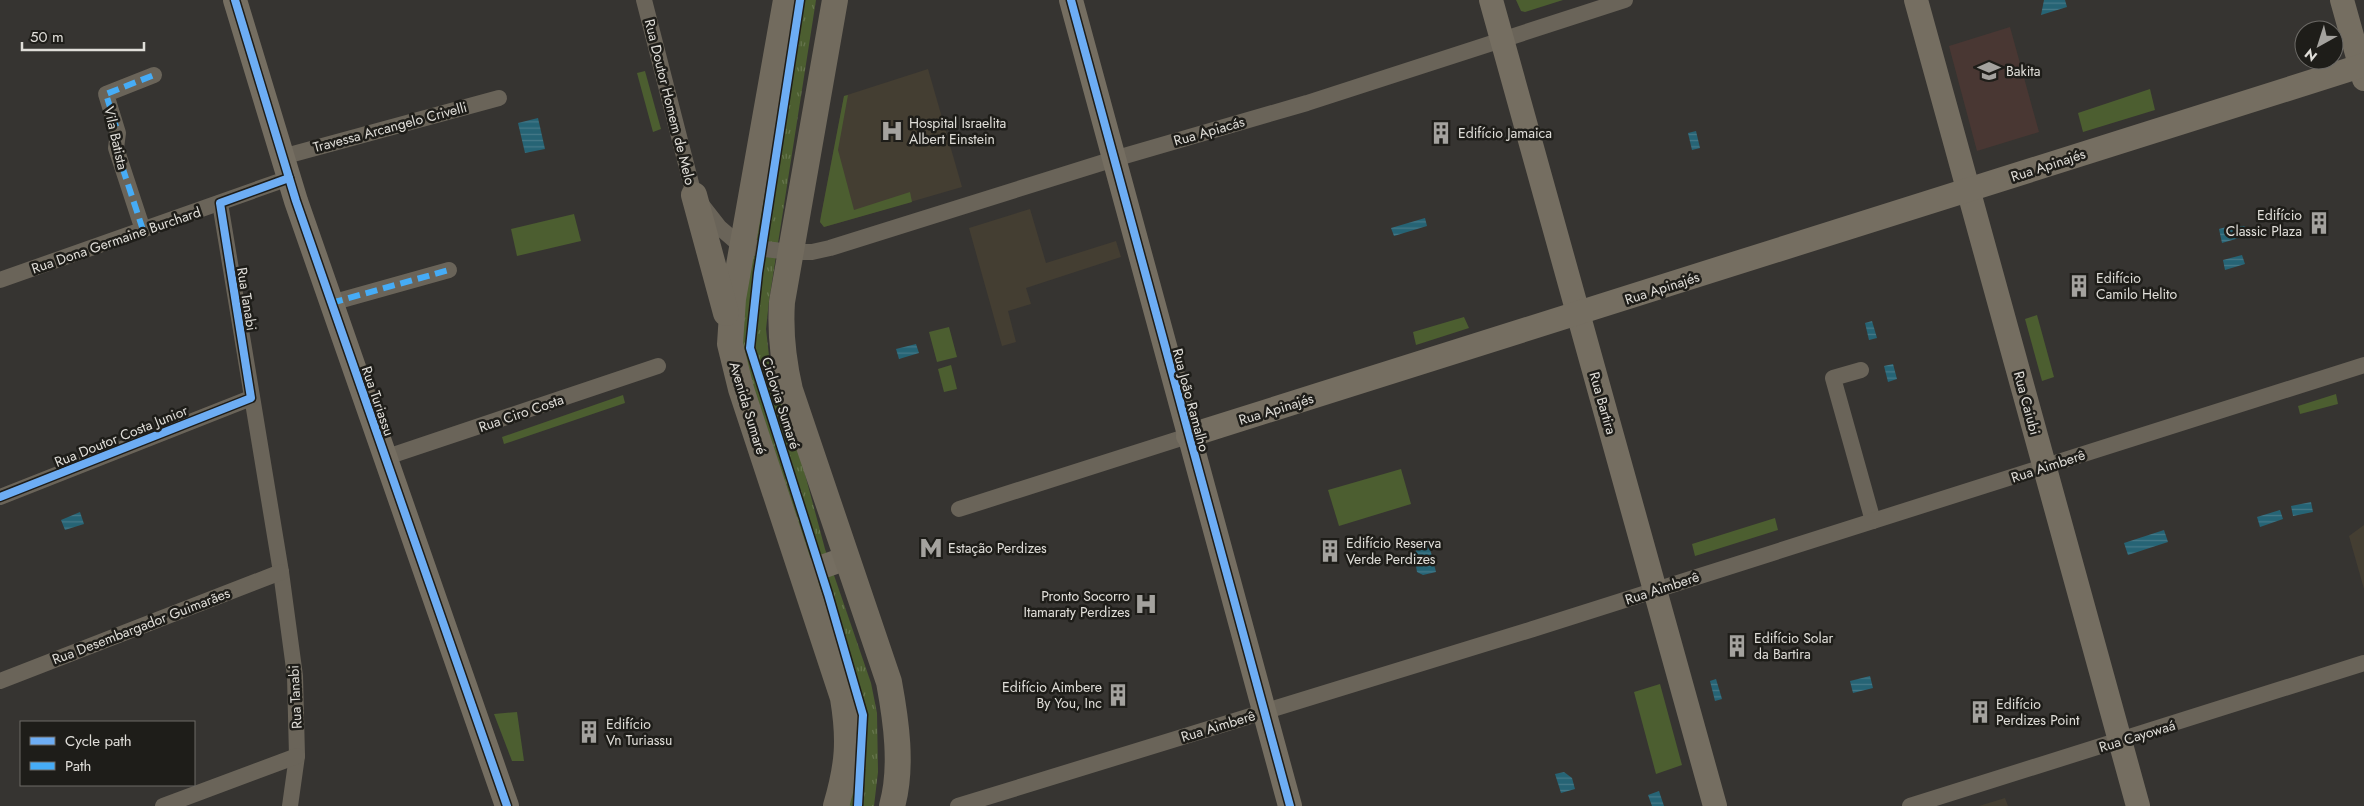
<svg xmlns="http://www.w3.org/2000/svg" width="2364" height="806" viewBox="0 0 2364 806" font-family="Jost,sans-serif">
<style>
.built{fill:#443e32}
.education{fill:#493733}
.grass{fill:url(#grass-tufts)}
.green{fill:#4c5e30}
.water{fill:url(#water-rules)}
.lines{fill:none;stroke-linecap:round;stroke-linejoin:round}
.street{stroke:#6a6459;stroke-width:16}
.secondary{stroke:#756e61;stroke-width:24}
.primary{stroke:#726b5e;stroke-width:26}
.quiet{stroke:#46acf6;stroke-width:6;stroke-dasharray:12 6;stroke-linecap:butt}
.cycleway-casing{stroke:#1e1d19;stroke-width:11}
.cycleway{stroke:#6dadf4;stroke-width:8}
.labels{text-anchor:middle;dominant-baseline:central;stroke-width:5;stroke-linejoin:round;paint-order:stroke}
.poi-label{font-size:14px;fill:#e0ded9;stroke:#1e1d19;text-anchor:start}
.street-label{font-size:14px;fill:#e0ded9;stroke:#1e1d19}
</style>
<defs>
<pattern id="grass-tufts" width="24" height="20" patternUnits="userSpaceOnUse" patternTransform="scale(1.25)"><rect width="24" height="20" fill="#4c5e30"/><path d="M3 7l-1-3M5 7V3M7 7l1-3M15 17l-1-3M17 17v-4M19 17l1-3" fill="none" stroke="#66754d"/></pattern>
<pattern id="water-rules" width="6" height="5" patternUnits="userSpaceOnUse" patternTransform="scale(1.25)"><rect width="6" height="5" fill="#266475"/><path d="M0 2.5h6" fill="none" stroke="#457a88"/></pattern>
</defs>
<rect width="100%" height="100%" fill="#363431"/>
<g class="built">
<path d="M928,69l34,118 -138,40 -4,-5 1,-6 23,-120z"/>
<path d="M1030,209l16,54 70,-22 5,16 -95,31 5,16 -23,7 8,31 -14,4 -33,-118z"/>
<path d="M2364,525v64l-15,-53z"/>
<path d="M2005,798l3,8h-29z"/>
</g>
<path class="education" d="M2010,27l29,105 -62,19 -28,-105z"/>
<path class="grass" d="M791,0h25l-47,301 -3,28 3,27 25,77 31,116 46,134 6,30 1,59 -4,34h-26l8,-45 -119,-410z"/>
<g class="green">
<path d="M1516,0h47l-38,12 -4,-1z"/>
<path d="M645,71l16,58 -8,3 -16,-59z"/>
<path d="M2150,89l5,21 -72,22 -5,-19z"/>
<path d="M848,95l-10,55 16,60 56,-18 2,10 -88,25 -4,-5 1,-6 23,-120z"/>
<path d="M574,214l7,27 -64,15 -6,-27z"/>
<path d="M2037,315l17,62 -12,4 -17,-62z"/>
<path d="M1464,317l5,11 -53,17 -3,-13z"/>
<path d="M949,327l8,30 -20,5 -8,-30z"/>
<path d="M951,365l6,24 -13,3 -6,-23z"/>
<path d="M2336,394l2,10 -38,10 -2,-8z"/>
<path d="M623,395l2,8 -121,41 -2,-7z"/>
<path d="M1401,469l10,35 -72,22 -11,-36z"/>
<path d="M1775,518l3,12 -83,26 -3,-12z"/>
<path d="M1660,684l22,81 -26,9 -22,-82z"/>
<path d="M517,712l7,49h-12l-18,-47z"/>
</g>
<g class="water">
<path d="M2044,0h21l2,7 -26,8z"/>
<path d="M538,118l7,31 -20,4 -7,-30z"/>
<path d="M1696,131l4,17 -8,2 -4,-17z"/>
<path d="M1425,218l2,8 -33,10 -3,-8z"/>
<path d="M2234,225l1,2 9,-1 4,5 -2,5 -24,7 -3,-14z"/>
<path d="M2242,255l3,9 -20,6 -2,-10z"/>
<path d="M1872,321l5,17 -8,2 -4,-17z"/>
<path d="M916,344l3,9 -20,6 -3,-10z"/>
<path d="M1893,364l4,15 -9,3 -4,-16z"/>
<path d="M2311,502l2,10 -20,4 -2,-10z"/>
<path d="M2280,510l3,9 -23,8 -3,-10z"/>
<path d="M80,512l4,12 -19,6 -4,-10z"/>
<path d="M2164,530l4,12 -40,13 -4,-12z"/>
<path d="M1428,541l8,31 -13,3 -6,-3 -3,-18 5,-7z"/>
<path d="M1870,676l3,12 -20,5 -3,-12z"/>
<path d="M1716,679l6,20 -7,2 -5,-20z"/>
<path d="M1564,772l8,6 3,11 -14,4 -6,-19z"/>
<path d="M1659,791l5,15h-12l-4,-11z"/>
</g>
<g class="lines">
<g class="street">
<path d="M644,0l50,195 25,32 22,19 49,6h22l18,-4 284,-89 193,-56 318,-103"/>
<path d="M282,157l217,-59"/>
<path d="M220,203l61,369 14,104 2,80 -7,50"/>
<path d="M143,230l-27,-82 2,-15 -12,-39 48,-19"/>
<path d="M0,280l289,-102"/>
<path d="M331,303l118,-33"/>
<path d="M1861,370l-28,8 40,143"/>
<path d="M384,458l274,-92"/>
<path d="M0,497l251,-99"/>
<path d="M959,509l229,-73"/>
<path d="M0,681l281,-109"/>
<path d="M163,806l134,-50"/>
<path d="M958,806l575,-177 831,-264"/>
<path d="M1910,806l454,-143"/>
</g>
<g class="secondary">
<path d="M235,0l61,201 211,605"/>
<path d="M1071,0l219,806"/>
<path d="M1491,0l224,806"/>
<path d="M1916,0l222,806"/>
<path d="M2342,0l22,79"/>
<path d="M1188,436l1176,-371"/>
<path d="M802,574l45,-16"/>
</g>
<g class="primary">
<path d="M786,0l-53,299 -3,45 11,45 102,309c7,42 5,67 -7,108"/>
<path d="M835,0l-53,302c-2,30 1,58 8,88l99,292c7,38 14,85 3,124"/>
<path d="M694,195l32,118"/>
</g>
<g class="quiet">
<path d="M143,230l-27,-82 2,-15 -12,-39 48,-19"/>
<path d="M331,303l118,-33"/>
</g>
<defs>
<g id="cycleway">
<path d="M235,0l61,201 211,605"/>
<path d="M800,0l-42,273 -8,75 78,246 35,121 -5,91"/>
<path d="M1071,0l219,806"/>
<path d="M0,497l251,-99 -31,-195 69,-25"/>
</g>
</defs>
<use href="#cycleway" class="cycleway-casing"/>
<use href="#cycleway" class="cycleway"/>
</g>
<defs>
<symbol id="school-bare" viewBox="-9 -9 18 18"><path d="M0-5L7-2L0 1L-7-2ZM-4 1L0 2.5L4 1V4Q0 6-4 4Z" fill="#a4a29e" stroke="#1e1d19" stroke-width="2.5" paint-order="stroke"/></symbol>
<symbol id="hospital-bare" viewBox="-9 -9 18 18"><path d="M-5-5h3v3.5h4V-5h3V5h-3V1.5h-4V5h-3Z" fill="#a4a29e" stroke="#1e1d19" stroke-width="2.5" paint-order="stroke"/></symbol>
<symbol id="building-bare" viewBox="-9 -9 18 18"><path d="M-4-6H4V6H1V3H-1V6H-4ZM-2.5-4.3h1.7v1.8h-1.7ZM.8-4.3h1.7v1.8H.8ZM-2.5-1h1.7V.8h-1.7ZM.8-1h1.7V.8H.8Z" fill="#a4a29e" stroke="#1e1d19" stroke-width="2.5" paint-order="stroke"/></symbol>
<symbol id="metro-bare" viewBox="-9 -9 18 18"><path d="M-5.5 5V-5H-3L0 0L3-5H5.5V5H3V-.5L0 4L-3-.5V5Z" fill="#a4a29e" stroke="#1e1d19" stroke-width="2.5" paint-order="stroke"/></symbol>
</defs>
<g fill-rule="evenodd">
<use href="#school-bare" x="1973" y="55" width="32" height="32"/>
<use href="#hospital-bare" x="876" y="115" width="32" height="32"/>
<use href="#building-bare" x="1425" y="117" width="32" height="32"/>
<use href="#building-bare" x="2303" y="207" width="32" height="32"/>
<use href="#building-bare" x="2063" y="270" width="32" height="32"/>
<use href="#metro-bare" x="915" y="532" width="32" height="32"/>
<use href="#building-bare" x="1314" y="535" width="32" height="32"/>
<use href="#hospital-bare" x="1130" y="588" width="32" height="32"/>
<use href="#building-bare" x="1721" y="630" width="32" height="32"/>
<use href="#building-bare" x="1102" y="679" width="32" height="32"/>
<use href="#building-bare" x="1964" y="696" width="32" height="32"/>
<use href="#building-bare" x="573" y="716" width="32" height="32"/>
</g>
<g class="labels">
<g class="poi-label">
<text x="2006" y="71">Bakita</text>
<text x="909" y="123">Hospital Israelita<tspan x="909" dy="16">Albert Einstein</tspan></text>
<text x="1458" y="133">Edifício Jamaica</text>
<text x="2302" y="215" text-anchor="end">Edifício<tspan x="2302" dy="16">Classic Plaza</tspan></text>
<text x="2096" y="278">Edifício<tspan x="2096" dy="16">Camilo Helito</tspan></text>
<text x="1346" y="543">Edifício Reserva<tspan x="1346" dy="16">Verde Perdizes</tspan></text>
<text x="948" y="548">Estação Perdizes</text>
<text x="1130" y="596" text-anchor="end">Pronto Socorro<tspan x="1130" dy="16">Itamaraty Perdizes</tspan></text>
<text x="1754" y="638">Edifício Solar<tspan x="1754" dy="16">da Bartira</tspan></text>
<text x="1102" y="687" text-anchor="end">Edifício Aimbere<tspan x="1102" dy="16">By You, Inc</tspan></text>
<text x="1996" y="704">Edifício<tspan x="1996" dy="16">Perdizes Point</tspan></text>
<text x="606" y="724">Edifício<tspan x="606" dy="16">Vn Turiassu</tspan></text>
</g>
<g class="street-label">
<text transform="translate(670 102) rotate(76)">Rua Doutor Homem de Melo</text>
<text transform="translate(390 127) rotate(-15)">Travessa Arcangelo Crivelli</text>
<text transform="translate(1209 131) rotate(-16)">Rua Apiacás</text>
<text transform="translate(116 138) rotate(77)">Vila Batista</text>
<text transform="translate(2048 165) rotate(-18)">Rua Apinajés</text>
<text transform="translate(116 240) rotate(-19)">Rua Dona Germaine Burchard</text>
<text transform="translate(1662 288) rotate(-18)">Rua Apinajés</text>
<text transform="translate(247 299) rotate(81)">Rua Tanabi</text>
<text transform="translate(1191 400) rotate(75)">Rua João Ramalho</text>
<text transform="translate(378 401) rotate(71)">Rua Turiassu</text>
<text transform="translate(781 403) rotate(72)">Ciclovia Sumaré</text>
<text transform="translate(1603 403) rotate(74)">Rua Bartira</text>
<text transform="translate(2027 403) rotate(75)">Rua Caiubi</text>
<text transform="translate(748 408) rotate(73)">Avenida Sumaré</text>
<text transform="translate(1276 409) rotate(-17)">Rua Apinajés</text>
<text transform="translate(521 413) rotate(-19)">Rua Ciro Costa</text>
<text transform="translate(121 436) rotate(-22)">Rua Doutor Costa Junior</text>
<text transform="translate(2048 466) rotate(-18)">Rua Aimberê</text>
<text transform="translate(1662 588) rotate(-18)">Rua Aimberê</text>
<text transform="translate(141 626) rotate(-21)">Rua Desembargador Guimarães</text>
<text transform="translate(295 697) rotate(-93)">Rua Tanabi</text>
<text transform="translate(1218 726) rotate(-17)">Rua Aimberê</text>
<text transform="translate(2137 736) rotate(-17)">Rua Cayowaá</text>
</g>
</g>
<rect x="20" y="721" width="175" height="65" fill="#1e1d19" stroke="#6c6a66"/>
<rect x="30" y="737" width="25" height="8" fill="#6dadf4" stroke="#6c6a66"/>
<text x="65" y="746" font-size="15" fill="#e0ded9">Cycle path</text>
<rect x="30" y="762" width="25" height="8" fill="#46acf6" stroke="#6c6a66"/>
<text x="65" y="771" font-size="15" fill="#e0ded9">Path</text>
<g transform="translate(2319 45) rotate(219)"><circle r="24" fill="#1e1d19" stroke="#6c6a66"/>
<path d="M0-4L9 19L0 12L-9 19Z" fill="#a4a29e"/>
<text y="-8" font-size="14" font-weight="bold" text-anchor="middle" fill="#e0ded9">N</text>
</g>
<path d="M22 42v8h122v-8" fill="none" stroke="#e0ded9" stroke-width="2.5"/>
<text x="30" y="42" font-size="15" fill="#e0ded9" stroke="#1e1d19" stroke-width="4" paint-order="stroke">50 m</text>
</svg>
